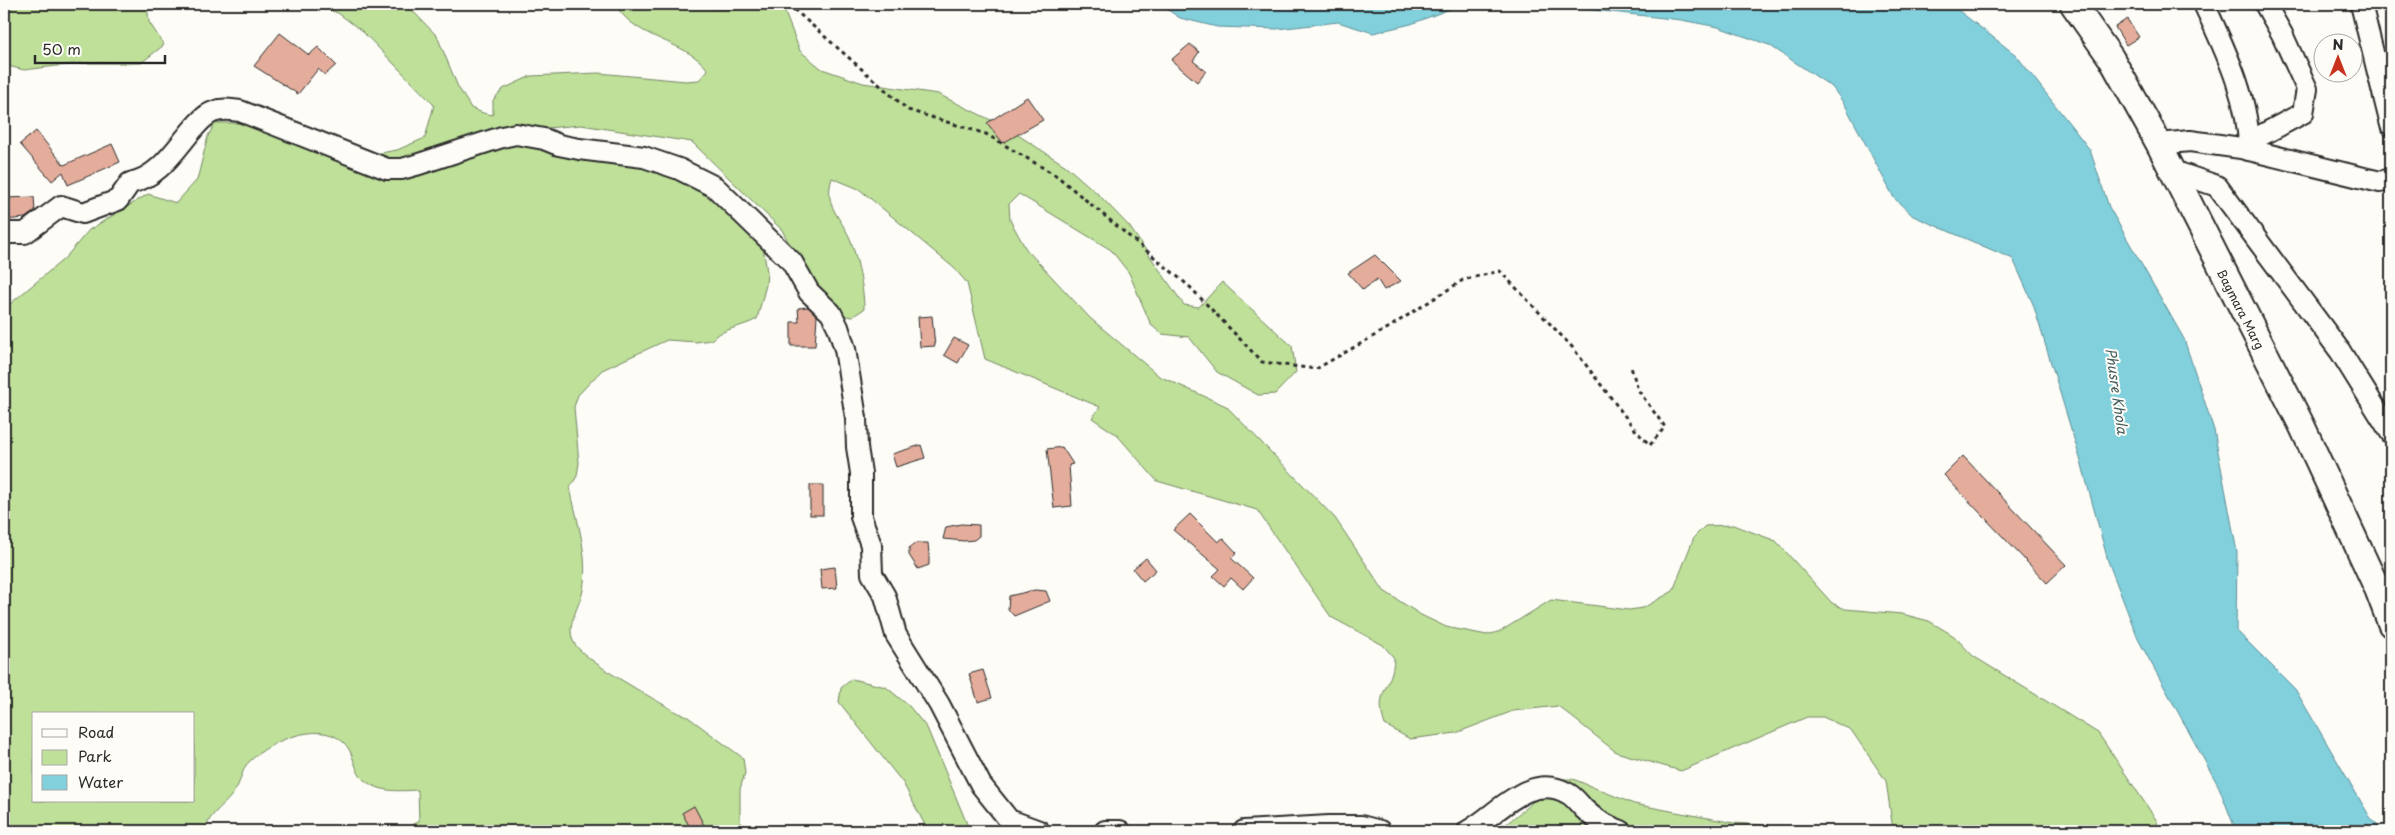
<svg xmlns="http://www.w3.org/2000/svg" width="2395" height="835" viewBox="0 0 2395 835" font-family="'Playpen Sans',sans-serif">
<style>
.green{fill:#bee099;stroke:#748662;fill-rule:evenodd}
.water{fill:#81d0dc;stroke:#5f8e95}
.building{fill:#e4ad9b;stroke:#2b2b2b}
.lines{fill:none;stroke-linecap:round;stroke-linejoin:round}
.minor-casing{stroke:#2b2b2b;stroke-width:24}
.major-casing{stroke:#2b2b2b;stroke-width:29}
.path{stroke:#2b2b2b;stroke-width:3;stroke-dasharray:4 4;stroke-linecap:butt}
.minor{stroke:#fdfcf7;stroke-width:20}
.major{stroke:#fdfcf7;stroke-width:25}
.labels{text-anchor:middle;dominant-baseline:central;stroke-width:4;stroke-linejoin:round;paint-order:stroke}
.street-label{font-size:12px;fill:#2b2b2b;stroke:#fdfcf7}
.water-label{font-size:14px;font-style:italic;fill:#455d60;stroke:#fdfcf7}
</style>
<rect width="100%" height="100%" fill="#fdfcf7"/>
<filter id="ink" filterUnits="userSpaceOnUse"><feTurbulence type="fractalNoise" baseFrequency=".02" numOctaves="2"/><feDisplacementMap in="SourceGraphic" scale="10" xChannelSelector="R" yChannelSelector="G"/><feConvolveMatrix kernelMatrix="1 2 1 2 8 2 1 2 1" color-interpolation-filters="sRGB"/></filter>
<g filter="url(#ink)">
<g class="green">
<path d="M4,4h143l2,18 15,23 -23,18h-60l-57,7 -20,-5z"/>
<path d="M312,4h94l31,32 21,51 13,21 12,5 10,2v-15l10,-11 28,-13 67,-3 88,8 13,-1 9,-10c-23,-31 -72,-29 -93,-66h83l15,5 71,1 16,41 22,18 41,14 75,11 69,34 59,38 33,29 30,31 55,79 15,2 23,-25 70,64 4,26 -21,22 -17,1 -41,-23 -28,-35 -27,-3 -11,-9 -22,-52 -18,-23 -92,-56 -10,10 1,16 16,29 64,69 69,58 67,30 109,112 49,73 37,24 25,12 41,8 14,-4 50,-31 78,10 14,-2 30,-17 21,-54 11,-11 28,-1 43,16 56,62 13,6 57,5 27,7 25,15 19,20 125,77 59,88 1,10h-262l-4,-8 -6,-42 -35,-51 -28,-13h-16l-126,54 -65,-19 -58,-46 -45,5 -57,22 -46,6 -25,-14c-12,-35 8,-36 9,-67l-11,-13 -52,-28 -74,-107 -100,-29 -40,-46 -25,-17 8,-11 -115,-48 -18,-76 -13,-15 -95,-79 -27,-11c-9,29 9,38 19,63 7,21 13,47 13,68l-12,8 -14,-3 -22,-19 -34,-65 -90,-88 -111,-17 -45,4 98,31 55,21 42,27 32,39 4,25 -1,13 -9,34c-14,8 -36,10 -46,21l-15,2 -29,-2 -65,30 -24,25 -4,12 5,56 -2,13 -7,12c7,33 19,68 13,102 -3,16 -17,34 -10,51 8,19 82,58 103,71l12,5 55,41 2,15 -5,16v42h-337l16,-10 -1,-31c-20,1 -37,3 -54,-10 -10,-7 -9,-29 -22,-39 -24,-21 -74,1 -93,21 -7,6 -8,19 -13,27 -9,16 -27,23 -31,42h-201v-522l61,-51 24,-28 59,-36 28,9 21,-23 11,-44 7,-13h29l114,34 39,-7 28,-12 9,-33 -72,-74 -24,-18zM34,714h160v87h-160z"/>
<path d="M852,679l34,8 23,19 18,22 43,103h-42l-25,-48 -64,-81 2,-14z"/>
<path d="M1560,779h13l61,25 100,19 27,2 33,6h-296z"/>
</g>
<g class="water">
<path d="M1159,4h304l-52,20 -38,9 -35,-11 -61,7 -60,-2 -37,-9z"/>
<path d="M1541,4h409l66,51 74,95 19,57 75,132 30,91 23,122 -1,78 59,59 75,128 14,14h-148l-17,-44 -81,-148 -30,-78 -26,-96 -49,-161 -20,-45 -100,-43 -19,-18 -49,-93 -13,-18 -63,-42 -51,-18 -37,-7z"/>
</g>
<g class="building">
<path d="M2127,19l12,18 -13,8 -11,-18z"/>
<path d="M280,33l29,22 9,-8 18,18 -11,10 -7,-6 -20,25 -44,-28z"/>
<path d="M1190,44l9,8 -6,9 13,10 -9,11 -26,-22z"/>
<path d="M1027,97l16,23 -40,23 -16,-20z"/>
<path d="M36,131l28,34 48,-21 8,18 -52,23 -5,-13 -11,9 -32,-37z"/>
<path d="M34,197l1,14 -10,7 -21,2v-22z"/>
<path d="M1375,255l26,26 -17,9 -7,-11 -14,11 -15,-17z"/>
<path d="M808,307l9,9 -2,30h-24v-24h8l-1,-14z"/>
<path d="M932,316l3,30 -15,1 -2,-30z"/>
<path d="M954,338l14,7 -10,18 -14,-8z"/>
<path d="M921,445l4,13 -29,9 -4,-13z"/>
<path d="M1062,447l11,17 -4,1 3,41 -18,2 -7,-59z"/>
<path d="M1963,456l103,109 -19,18 -103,-108z"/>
<rect x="810" y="485" width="13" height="30"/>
<path d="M1190,514l28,28 5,-4 14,15 -6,5 22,20 -10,11 -12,-11 -7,8 -11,-10 7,-7 -47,-39z"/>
<path d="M961,524l18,1v11l-5,4 -10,1 -21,-2 3,-12z"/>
<path d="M916,543h12l1,11v11l-11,4 -9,-14v-7z"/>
<path d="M1146,558l10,12 -13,11 -10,-12z"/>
<path d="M835,567l2,21 -15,1 -2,-20z"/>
<path d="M1035,590l11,1 4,10 -36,15 -6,-7 1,-13z"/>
<path d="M983,670l9,28 -14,4 -9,-28z"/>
<path d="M694,806l13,25h-15l-10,-18z"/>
</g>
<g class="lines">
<defs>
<g id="minor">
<path d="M2204,4c21,46 45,94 45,146l9,-13 45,-24 4,-24 -25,-55 -17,-30"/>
<path d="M2361,4l30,121"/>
<path d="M2159,144l31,-3 51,7 139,34 11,-3"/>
<path d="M2170,170l47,16 123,165 51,82"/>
<path d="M4,233h21l36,-27 22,7 35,-13 12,-17c29,-6 44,-32 63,-54 6,-7 12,-14 20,-17 10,-4 18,-2 27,-1l147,58h15l14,-4 86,-28 14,-3 28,5 15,6 20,4 65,8 35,12 36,18 77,75 17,30 22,21 7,14 7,22 11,69 1,29 4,26v44l10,28 1,29 13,22 11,39 43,69 42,81 28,35 30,11"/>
<path d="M1105,831h15"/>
<path d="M1244,831l85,-5h32l19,5"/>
<path d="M1468,831c30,-17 61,-59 99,-38 7,3 12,11 17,16 10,10 23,17 37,22"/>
</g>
<path id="major" d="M2073,4l38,54 48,86 143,282 76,164 13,34"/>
</defs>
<use href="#minor" class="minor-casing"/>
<use href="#major" class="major-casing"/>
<path class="path" d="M788,4l120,106 78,24 71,42 133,111 72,75 54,7 72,-41 75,-48 37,-9 73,77 64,84 13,13 15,-18 -27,-37 -7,-23"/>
<use href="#minor" class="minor"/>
<use href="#major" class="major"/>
</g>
</g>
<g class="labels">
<g class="street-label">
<text transform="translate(2241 309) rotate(63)">Bagmara Marg</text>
</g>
<g class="water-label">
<text transform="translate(2117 391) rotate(82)">Phusre Khola</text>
</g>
</g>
<rect width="2395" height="835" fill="none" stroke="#fdfcf7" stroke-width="20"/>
<rect x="10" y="10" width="2375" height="815" fill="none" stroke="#2b2b2b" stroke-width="2" filter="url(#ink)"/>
<rect x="32" y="712" width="162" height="90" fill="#fdfcf7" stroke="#a9a8a5"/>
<rect x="42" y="729" width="25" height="8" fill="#fdfcf7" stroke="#a9a8a5"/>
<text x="78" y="738" font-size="15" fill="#2b2b2b">Road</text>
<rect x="42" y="750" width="25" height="15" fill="#bee099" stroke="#a9a8a5"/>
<text x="78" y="762" font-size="15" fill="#2b2b2b">Park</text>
<rect x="42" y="775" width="25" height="15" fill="#81d0dc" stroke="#a9a8a5"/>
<text x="78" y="788" font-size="15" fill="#2b2b2b">Water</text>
<g transform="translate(2338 58)"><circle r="24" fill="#fdfcf7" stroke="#a9a8a5"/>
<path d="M0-4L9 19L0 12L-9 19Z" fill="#c8321e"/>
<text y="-8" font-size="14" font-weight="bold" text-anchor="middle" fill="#2b2b2b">N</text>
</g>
<path d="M35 55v8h130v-8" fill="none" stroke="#2b2b2b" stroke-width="2.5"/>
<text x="42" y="55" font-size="15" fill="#2b2b2b" stroke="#fdfcf7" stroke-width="4" paint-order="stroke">50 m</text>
</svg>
